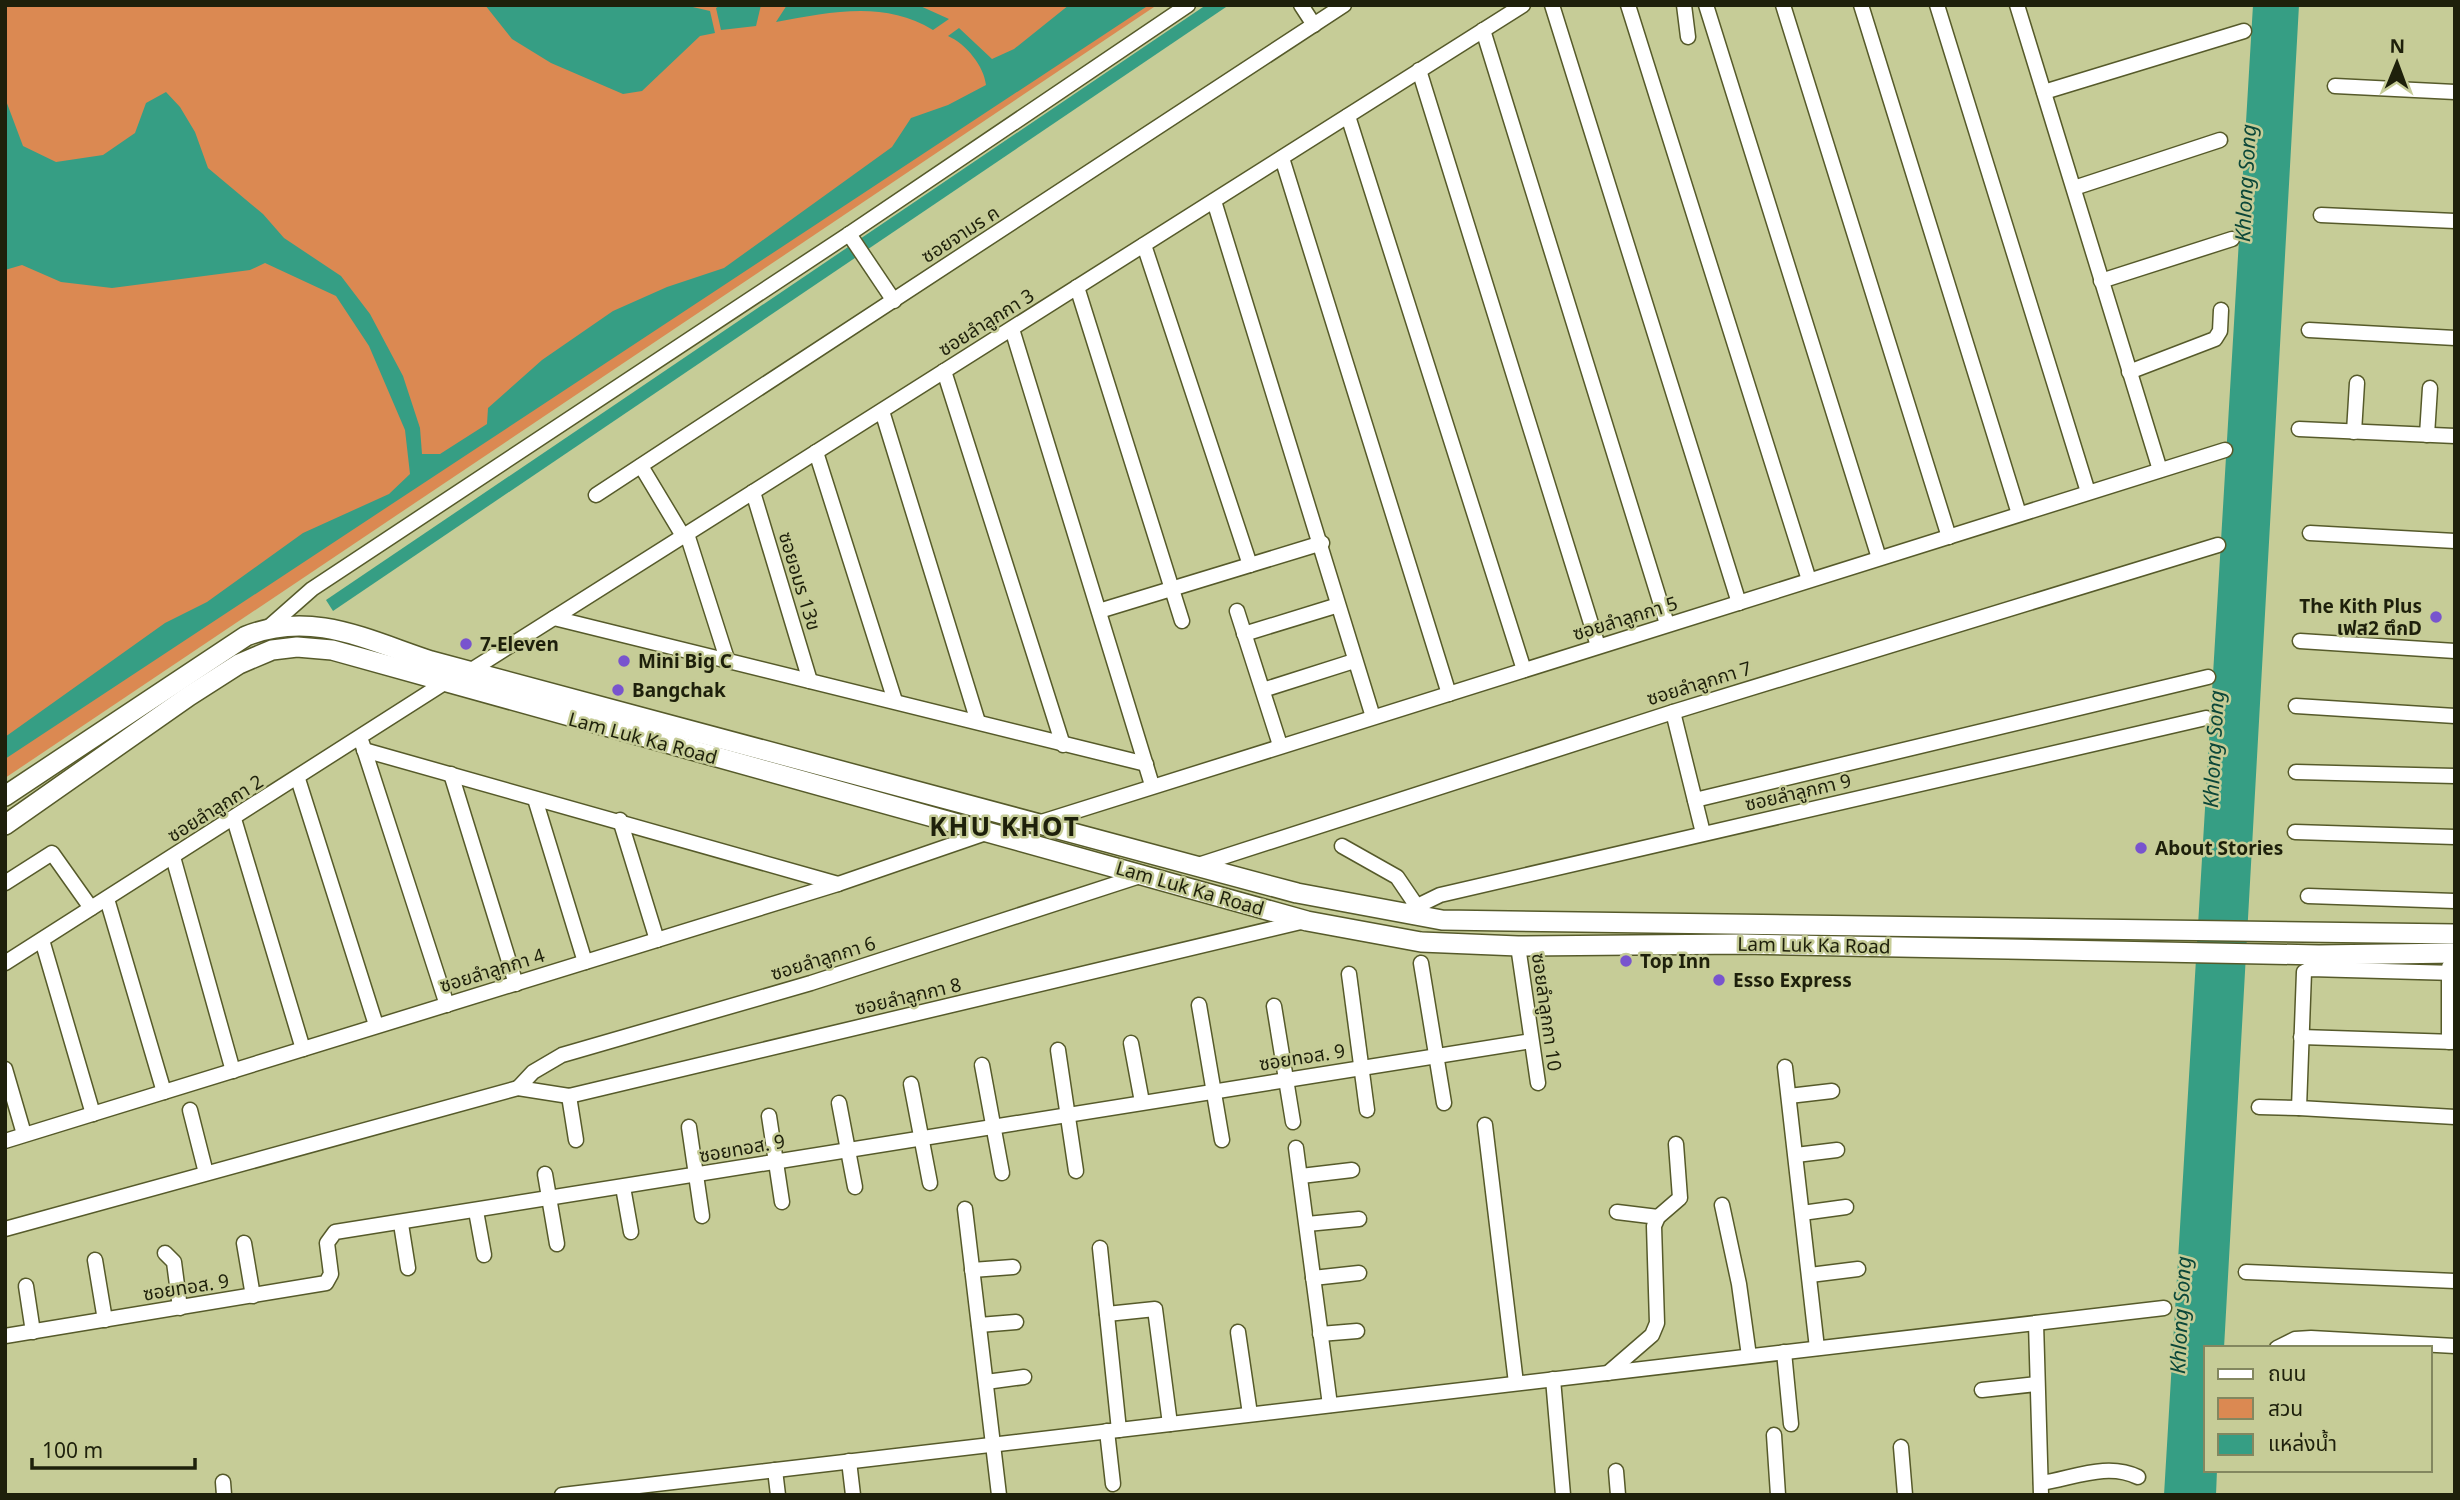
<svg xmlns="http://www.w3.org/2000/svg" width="2460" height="1500" viewBox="0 0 2460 1500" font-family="'Noto Sans','Noto Sans Thai',sans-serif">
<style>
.green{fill:#db8952}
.water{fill:#369e84}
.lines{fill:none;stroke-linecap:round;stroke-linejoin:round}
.minor-casing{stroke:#565a2a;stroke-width:17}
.major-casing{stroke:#565a2a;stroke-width:22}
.minor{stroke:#fff;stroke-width:14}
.major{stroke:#fff;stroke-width:19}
.poi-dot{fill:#7854ce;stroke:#c6cc97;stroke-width:2.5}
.labels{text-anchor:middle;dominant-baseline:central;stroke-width:5;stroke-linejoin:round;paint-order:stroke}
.street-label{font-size:19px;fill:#1e200b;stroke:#c6cc97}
.poi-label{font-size:19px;font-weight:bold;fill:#1e200b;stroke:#c6cc97;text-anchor:start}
.water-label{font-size:21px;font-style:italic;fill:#0b4739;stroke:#c6cc97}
.district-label{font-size:26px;font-weight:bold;letter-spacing:2px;fill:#1e200b;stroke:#c6cc97}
</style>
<rect width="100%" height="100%" fill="#c6cc97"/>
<path class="green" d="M5,5h1152l-1152,773z"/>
<g class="water">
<path d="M485,5h199l26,6 5,22 -15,3 -58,55 -19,3 -72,-31 -39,-24z"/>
<path d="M721,5h40l-5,21 -35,4 -5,-22z"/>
<path d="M787,5h131l31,14 -16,11c-49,-30 -102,-18 -157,-8z"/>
<path d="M1069,5h80l-1144,754v-22l160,-114 42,-21 96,-69 86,-39 21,-20 -5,-44 -36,-84 -33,-50 -71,-33 -15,7 -138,18 -51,-6 -39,-17 -17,5v-172l18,48 33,16 47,-7 32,-22 11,-30 20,-11 14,15 15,25 13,36 55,46 21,24 57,38 29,38 33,62 17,52 2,26h18l47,-30 1,-16 54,-48 71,-49 54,-24 57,-19 168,-121 19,-29 37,-13 38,-20c-2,-19 -20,-41 -38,-49l11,-8 33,31 22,-10z"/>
<path d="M1206,5h23l-896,606 -7,-11z"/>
<path d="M2253,5h46l-75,1343h-18v122h11l-1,25h-52z"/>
</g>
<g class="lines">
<defs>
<g id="minor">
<path d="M1301,5l13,20"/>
<path d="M1552,5l187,598"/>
<path d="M1628,5l181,575"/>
<path d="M1684,5l4,32"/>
<path d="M1706,5l173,553"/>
<path d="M1783,5l166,532"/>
<path d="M1861,5l158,509"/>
<path d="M1937,5l151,487"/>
<path d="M2017,5l143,465"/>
<path d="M1483,30l184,594"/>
<path d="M1419,70l179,576"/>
<path d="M2335,86l120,6"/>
<path d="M2044,92l200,-61"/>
<path d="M1348,116l176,554"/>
<path d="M1282,158l167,536"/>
<path d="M2074,188l146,-48"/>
<path d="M1214,201l159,516"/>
<path d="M2321,215l134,6"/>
<path d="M849,234l45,67"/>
<path d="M1144,245l106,320"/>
<path d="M2101,281l131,-42"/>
<path d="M1077,287l105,334"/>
<path d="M1012,329l140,456"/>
<path d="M2309,330l146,8"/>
<path d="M944,371l119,374"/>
<path d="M2129,372l86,-33 5,-8 1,-21"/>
<path d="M882,411l96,311"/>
<path d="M2299,429l156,7"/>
<path d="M2354,432l3,-49"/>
<path d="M2427,435l3,-47"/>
<path d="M816,452l79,249"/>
<path d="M641,466l42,70"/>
<path d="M753,492l57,189"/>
<path d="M596,495l748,-490"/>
<path d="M2310,533l145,8"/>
<path d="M687,534l40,125"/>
<path d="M1099,611l223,-68"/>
<path d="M1237,611l43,134"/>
<path d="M554,618l592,146"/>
<path d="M270,626l42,-37 537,-355 339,-229"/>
<path d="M1244,634l88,-27"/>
<path d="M2300,641l155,10"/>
<path d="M470,671l1053,-666"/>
<path d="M1263,690l88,-28"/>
<path d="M2296,706l159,10"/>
<path d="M1673,712l30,121"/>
<path d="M362,743l85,262"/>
<path d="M364,750l474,134"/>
<path d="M2296,772l159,4"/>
<path d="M451,774l65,210"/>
<path d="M298,779l78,246"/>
<path d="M535,799l50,163"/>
<path d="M1695,800l513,-123"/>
<path d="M234,819l69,230"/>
<path d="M620,820l37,120"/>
<path d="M1038,823l1187,-373"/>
<path d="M2295,832l160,5"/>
<path d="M1342,846l55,31 19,28"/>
<path d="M173,857l60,214"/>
<path d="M1195,866l478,-154 545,-167"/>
<path d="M5,883l47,-30 39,55"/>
<path d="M2308,896l147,5"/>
<path d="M107,899l57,193"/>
<path d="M1401,914l39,-19 766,-177"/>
<path d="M42,940l51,174"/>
<path d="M1518,946l20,137"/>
<path d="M5,963l439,-280"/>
<path d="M1421,963l23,140"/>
<path d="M2455,973l-145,-4 -6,3 -5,136 156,9"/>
<path d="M1349,974l18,136"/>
<path d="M1199,1005l23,135"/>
<path d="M1274,1006l19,116"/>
<path d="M2301,1037l154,5"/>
<path d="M2449,1042v-75"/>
<path d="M1131,1043l11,59"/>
<path d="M1058,1050l18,121"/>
<path d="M982,1065l20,108"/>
<path d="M1785,1067l32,281"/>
<path d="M5,1069l19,65"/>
<path d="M911,1084l19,99"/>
<path d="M518,1088l15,-16 29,-17 249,-72 332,-108"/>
<path d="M569,1096l7,44"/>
<path d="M1789,1096l43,-5"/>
<path d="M839,1103l16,84"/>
<path d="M2259,1107l40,1"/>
<path d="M190,1110l16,63"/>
<path d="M769,1116l13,86"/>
<path d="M1485,1125l31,258"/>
<path d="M689,1127l13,89"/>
<path d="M5,1141l833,-257 151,-52"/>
<path d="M1296,1148l34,257"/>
<path d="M1796,1155l41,-5"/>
<path d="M545,1174l12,70"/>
<path d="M1301,1176l51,-6"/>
<path d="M623,1187l8,45"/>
<path d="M1722,1205l17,79 10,72"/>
<path d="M965,1209l34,286"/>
<path d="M476,1211l8,44"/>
<path d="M1617,1212l41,5"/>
<path d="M1802,1213l44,-6"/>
<path d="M401,1224l7,44"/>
<path d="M1307,1224l52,-5"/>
<path d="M5,1229l513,-141 51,8 736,-175"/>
<path d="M244,1243l9,53"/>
<path d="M1100,1248l19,182"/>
<path d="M165,1253l9,9 6,46"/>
<path d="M95,1260l10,60"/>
<path d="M972,1270l41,-3"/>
<path d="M2246,1272l209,9"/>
<path d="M1810,1275l48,-6"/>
<path d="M1313,1278l46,-5"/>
<path d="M26,1286l7,46"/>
<path d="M1107,1314l48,-5 15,115"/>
<path d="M2036,1323l5,172"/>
<path d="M979,1325l37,-3"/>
<path d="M1238,1332l12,82"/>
<path d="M1320,1334l37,-3"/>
<path d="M5,1336l321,-53 5,-9 -4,-31 8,-11 1196,-191"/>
<path d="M2277,1348l18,-9 16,-1 144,8"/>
<path d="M1784,1352l7,72"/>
<path d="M1608,1373l44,-38 5,-12 -3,-97 4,-9 22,-19 -4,-54"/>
<path d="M1553,1379l10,116"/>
<path d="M986,1382l38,-5"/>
<path d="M1982,1390l55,-6"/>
<path d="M1107,1431l6,53"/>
<path d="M1774,1435l4,60"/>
<path d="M1901,1447l4,48"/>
<path d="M849,1461l4,34"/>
<path d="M775,1470l3,25"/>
<path d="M1616,1471l2,24"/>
<path d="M223,1482l1,13"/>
<path d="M2041,1483c33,-5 66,-21 97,-6"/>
<path d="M562,1495l1602,-187"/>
</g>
<g id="major">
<path d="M5,796l241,-160c66,-26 121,4 185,25l866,232 145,27 1013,14"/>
<path d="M5,825l184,-129 50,-32 33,-14 25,-3 35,3 975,271 114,21 97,4 224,-2 577,11 136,-2"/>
</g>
</defs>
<use href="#minor" class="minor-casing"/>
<use href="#major" class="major-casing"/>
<use href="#minor" class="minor"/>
<use href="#major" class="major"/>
</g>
<g class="poi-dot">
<circle cx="2436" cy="617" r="7"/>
<circle cx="466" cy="644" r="7"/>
<circle cx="624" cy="661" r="7"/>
<circle cx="618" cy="690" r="7"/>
<circle cx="2141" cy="848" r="7"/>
<circle cx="1626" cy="961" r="7"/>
<circle cx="1719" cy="980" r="7"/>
</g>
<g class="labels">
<g class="street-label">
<text transform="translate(960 234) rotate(-33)">ซอยจามร ค</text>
<text transform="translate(986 322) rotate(-32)">ซอยลำลูกกา 3</text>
<text transform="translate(800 581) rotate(73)">ซอยอมร 13ข</text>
<text transform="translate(1625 618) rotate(-17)">ซอยลำลูกกา 5</text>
<text transform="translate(1699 683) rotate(-17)">ซอยลำลูกกา 7</text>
<text transform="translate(643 738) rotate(15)">Lam Luk Ka Road</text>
<text transform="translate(1798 792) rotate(-13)">ซอยลำลูกกา 9</text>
<text transform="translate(215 808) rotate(-32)">ซอยลำลูกกา 2</text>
<text transform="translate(1190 888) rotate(16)">Lam Luk Ka Road</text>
<text transform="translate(1814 945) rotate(1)">Lam Luk Ka Road</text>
<text transform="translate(823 958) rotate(-17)">ซอยลำลูกกา 6</text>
<text transform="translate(492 970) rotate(-17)">ซอยลำลูกกา 4</text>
<text transform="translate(908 996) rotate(-13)">ซอยลำลูกกา 8</text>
<text transform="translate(1547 1012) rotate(82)">ซอยลำลูกกา 10</text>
<text transform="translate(1302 1057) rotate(-9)">ซอยทอส. 9</text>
<text transform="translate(742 1148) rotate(-10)">ซอยทอส. 9</text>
<text transform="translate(186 1287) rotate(-9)">ซอยทอส. 9</text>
</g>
<g class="poi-label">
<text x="2422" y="606" text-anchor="end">The Kith Plus<tspan x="2422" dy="22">เฟส2 ตึกD</tspan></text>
<text x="480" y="644">7-Eleven</text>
<text x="638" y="661">Mini Big C</text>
<text x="632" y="690">Bangchak</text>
<text x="2155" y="848">About Stories</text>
<text x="1640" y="961">Top Inn</text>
<text x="1733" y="980">Esso Express</text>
</g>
<g class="water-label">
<text transform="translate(2245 183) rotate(-87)">Khlong Song</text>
<text transform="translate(2213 749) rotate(-87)">Khlong Song</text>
<text transform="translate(2180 1315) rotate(-87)">Khlong Song</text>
</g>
<g class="district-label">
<text x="1005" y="826">KHU KHOT</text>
</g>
</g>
<rect width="2460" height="1500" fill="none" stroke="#1e200b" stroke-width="14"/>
<rect x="2204" y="1346" width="228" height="126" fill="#c6cc97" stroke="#83875f" stroke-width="2"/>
<rect x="2218" y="1369" width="35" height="10" fill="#ffffff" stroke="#83875f" stroke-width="2"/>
<text x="2268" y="1381" font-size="21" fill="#1e200b">ถนน</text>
<rect x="2218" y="1398" width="35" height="21" fill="#db8952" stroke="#83875f" stroke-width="2"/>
<text x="2268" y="1416" font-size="21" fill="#1e200b">สวน</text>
<rect x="2218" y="1434" width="35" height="21" fill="#369e84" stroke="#83875f" stroke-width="2"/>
<text x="2268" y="1451" font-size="21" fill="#1e200b">แหล่งน้ำ</text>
<g transform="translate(2397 63) rotate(1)" stroke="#c6cc97" stroke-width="5" paint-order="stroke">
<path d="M0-5L12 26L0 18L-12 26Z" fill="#1e200b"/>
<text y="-10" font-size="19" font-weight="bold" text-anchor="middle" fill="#1e200b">N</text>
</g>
<path d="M32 1458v10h163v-10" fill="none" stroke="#1e200b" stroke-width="3.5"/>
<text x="42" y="1458" font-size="21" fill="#1e200b" stroke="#c6cc97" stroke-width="5" paint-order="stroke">100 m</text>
</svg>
